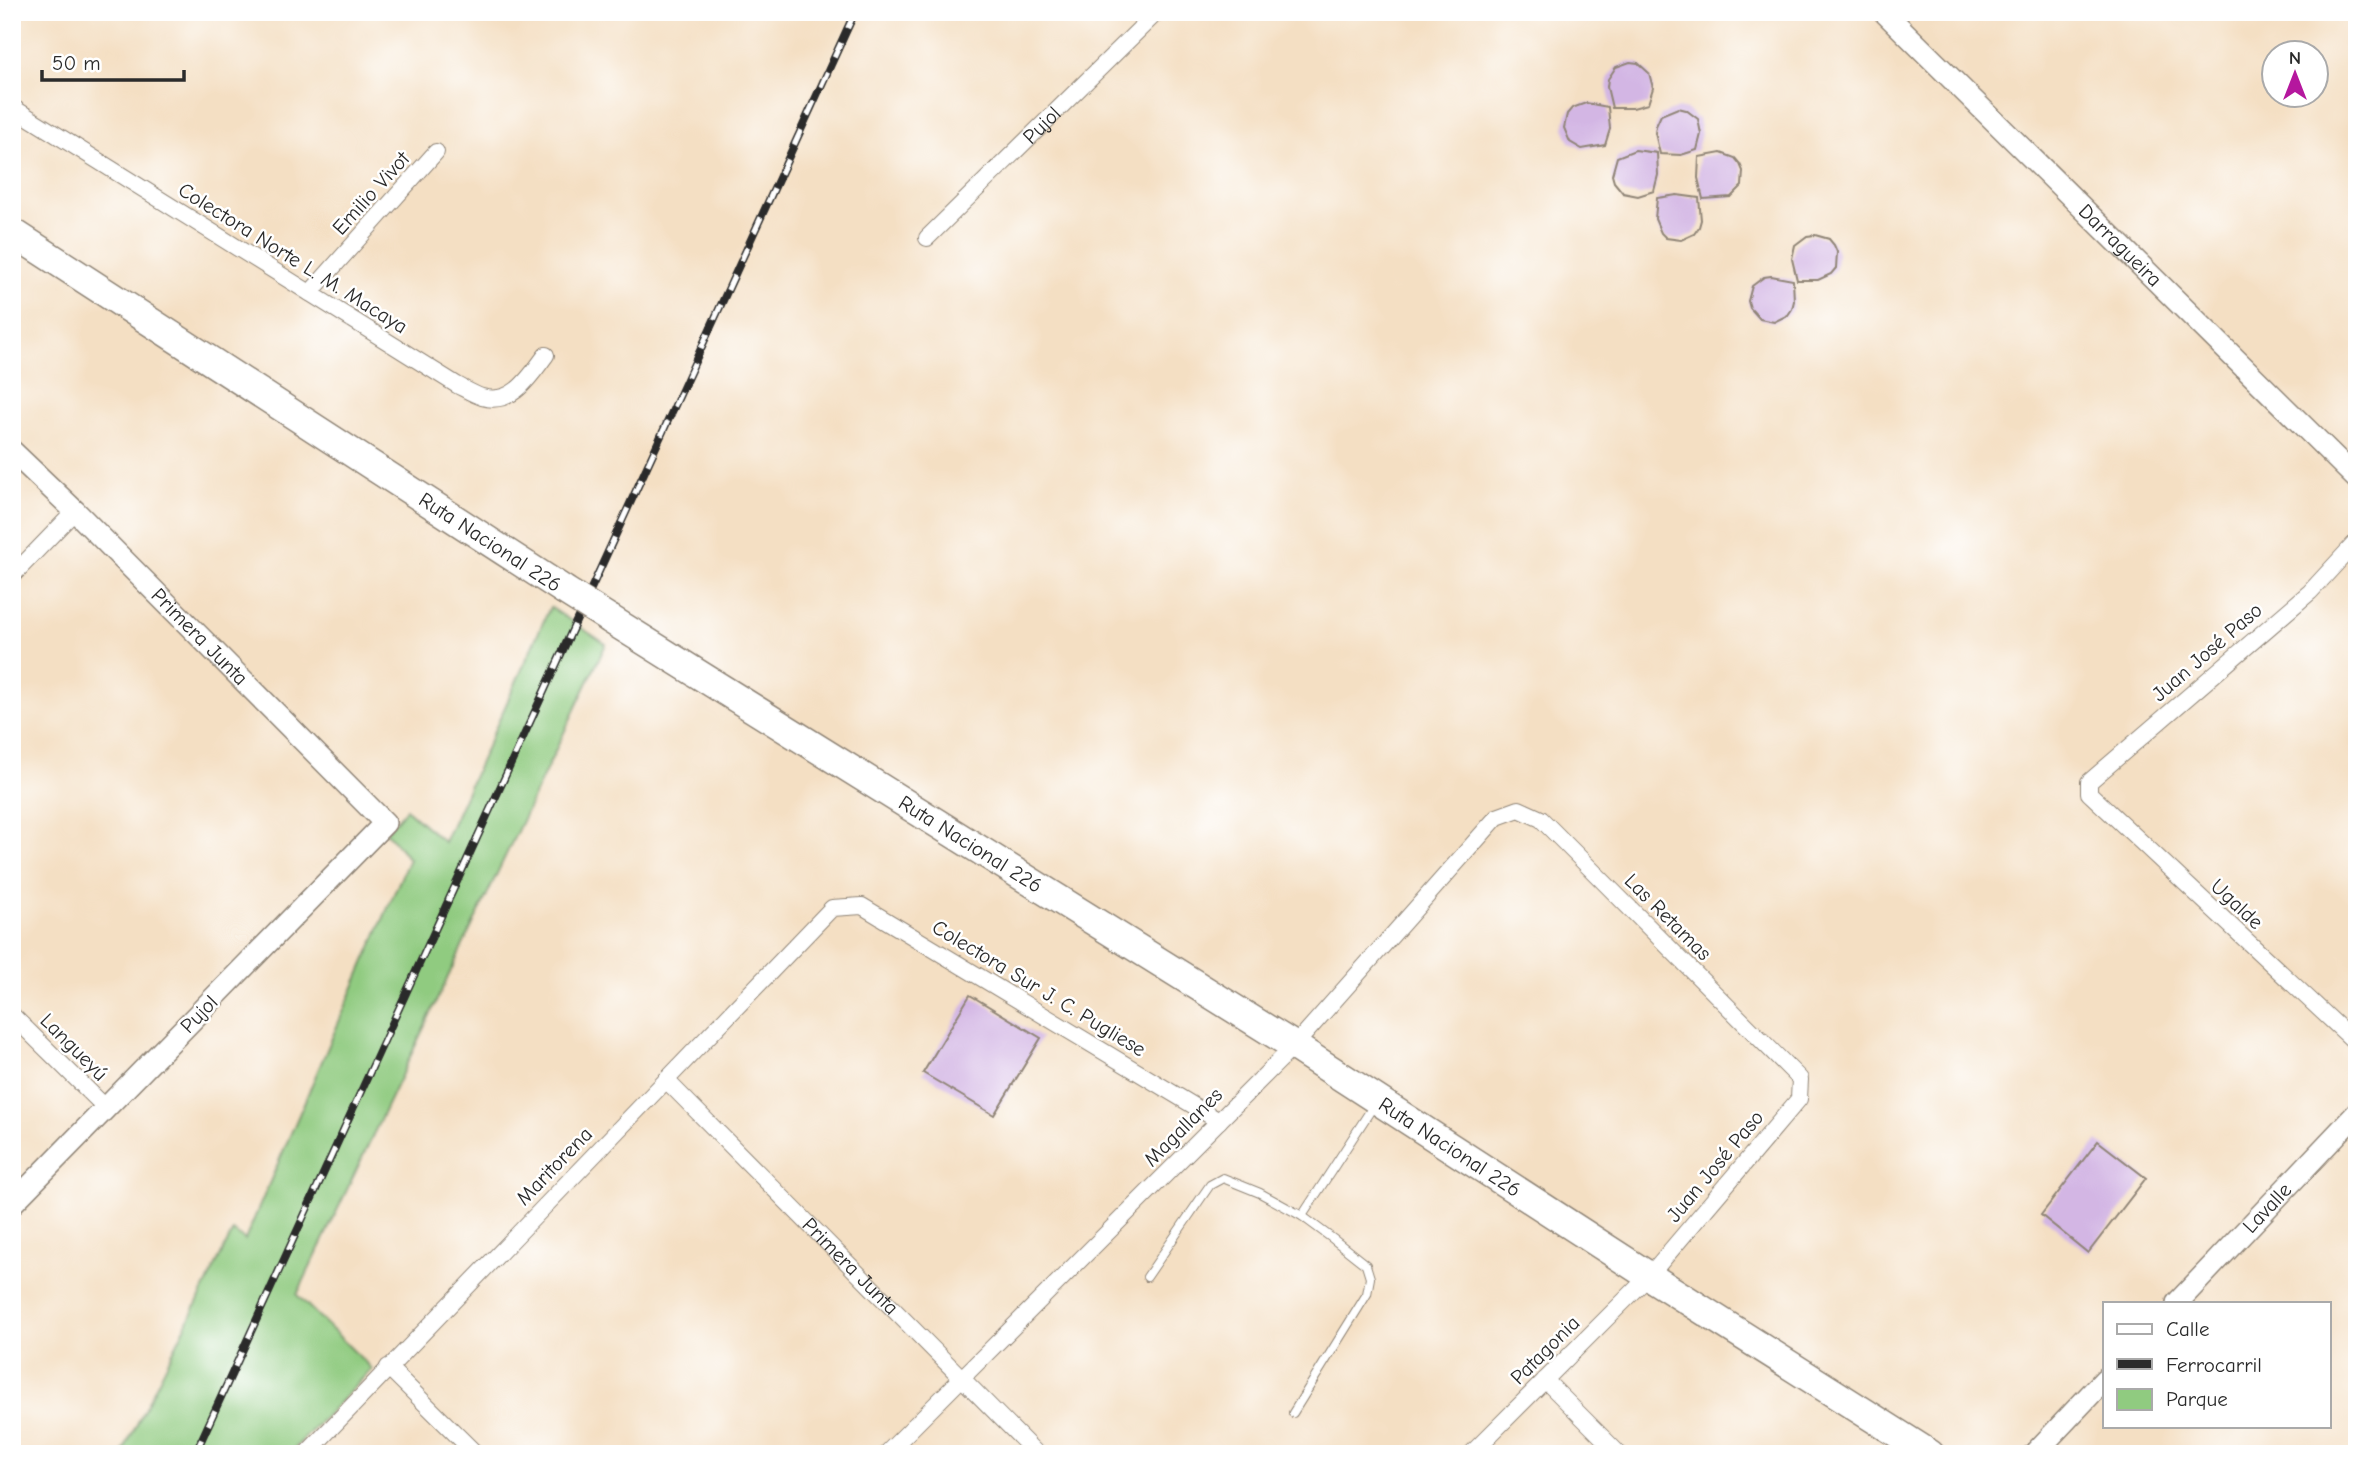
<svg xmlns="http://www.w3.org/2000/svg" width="2369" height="1466" viewBox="0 0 2369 1466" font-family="'Comic Neue',sans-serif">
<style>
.green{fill:#90cb80;stroke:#5e7b56;stroke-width:2}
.building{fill:#d3b6e4}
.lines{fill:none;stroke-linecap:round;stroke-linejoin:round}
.lane-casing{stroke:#908577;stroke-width:10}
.street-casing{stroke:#908577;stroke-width:18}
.secondary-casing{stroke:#908577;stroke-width:24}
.highway-casing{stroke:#908577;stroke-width:31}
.lane{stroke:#fff;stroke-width:8}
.street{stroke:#fff;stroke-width:16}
.secondary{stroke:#fff;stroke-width:21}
.highway{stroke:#fff;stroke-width:28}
.rail-casing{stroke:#2b2b2b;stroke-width:8}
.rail{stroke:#fff;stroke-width:5;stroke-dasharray:16;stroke-linecap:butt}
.highway-bridge-casing{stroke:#908577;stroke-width:31;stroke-linecap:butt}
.highway-bridge{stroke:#fff;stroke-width:28}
.labels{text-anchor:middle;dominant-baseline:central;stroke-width:5;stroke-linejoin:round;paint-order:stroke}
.street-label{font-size:21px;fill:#2b2b2b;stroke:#fff}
</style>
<rect width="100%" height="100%" fill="#fff"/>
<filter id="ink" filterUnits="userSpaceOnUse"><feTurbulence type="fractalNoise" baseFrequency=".0143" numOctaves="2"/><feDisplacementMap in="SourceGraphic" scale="14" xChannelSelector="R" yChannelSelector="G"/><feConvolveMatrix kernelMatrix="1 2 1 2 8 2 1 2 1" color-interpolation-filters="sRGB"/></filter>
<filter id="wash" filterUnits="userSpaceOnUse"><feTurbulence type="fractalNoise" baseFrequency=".00686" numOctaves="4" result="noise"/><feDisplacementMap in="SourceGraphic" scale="28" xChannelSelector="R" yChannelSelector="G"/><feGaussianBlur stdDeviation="1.57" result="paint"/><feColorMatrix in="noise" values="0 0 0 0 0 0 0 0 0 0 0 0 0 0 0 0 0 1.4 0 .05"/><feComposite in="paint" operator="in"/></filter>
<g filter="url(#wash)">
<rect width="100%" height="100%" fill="#f4dfc3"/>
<path class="green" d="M550,607l56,37 -309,651 75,74 -83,85h-167l111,-223 12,9 164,-381 -23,-27 20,-23 38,33z"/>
<g id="blocks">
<g class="building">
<path d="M1630,62l8,1 11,10 4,15 -5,16 -15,4h-21l-5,-21 1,-8 8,-12z"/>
<path d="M1586,103l22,4 2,22 -5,16 -23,4 -12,-7 -6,-14 3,-14 5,-6z"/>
<path d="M1678,108l8,2 12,9 3,15 -4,16 -16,5 -21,-1 -5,-21 1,-7 5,-11z"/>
<path d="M1635,150l22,3 1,22 -4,16 -16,5 -15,-3 -9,-11 -2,-7 5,-18z"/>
<path d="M1721,153l14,5 5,6 3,7 -1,15 -11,11 -28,2 -5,-21 1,-21z"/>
<path d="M1677,195l22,3 2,22 -2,7 -5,7 -13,6 -15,-2 -5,-5 -6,-14 2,-21z"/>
<path d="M1815,235l14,4 5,6 3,7 -1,16 -5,6 -13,6h-21l-5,-21 3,-14 12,-9z"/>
<path d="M1771,276l22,4 1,21 -2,8 -4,6 -14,7 -14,-3 -10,-11 -2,-7 4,-15 12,-9z"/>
<path d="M970,995l71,43 -47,77 -71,-42z"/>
<path d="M2098,1141l48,37 -58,75 -47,-38z"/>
</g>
</g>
</g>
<g filter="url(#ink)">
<use href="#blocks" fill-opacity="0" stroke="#908577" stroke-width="2"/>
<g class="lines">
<defs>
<g id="lane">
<path d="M1302,1216l72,-111"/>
<path d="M1147,1277l54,-79 9,-13 13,-7 37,15 42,23 31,23 33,26 4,13 -3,16 -74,119"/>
</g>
<g id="street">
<path d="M12,107l445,278c8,4 16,9 25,12 31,9 48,-21 64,-42"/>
<path id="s1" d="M927,238l230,-226"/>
<path d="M310,293l126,-141"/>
<path d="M2357,541l-47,51 -221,190v11l268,251"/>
<path d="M12,576l63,-65"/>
<path d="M12,1015l94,93"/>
<path id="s2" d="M666,1080l371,374"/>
<path d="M388,1367l88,87"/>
<path d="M1545,1380l74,74"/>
<path d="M306,1454l526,-546 30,-2 357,215"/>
<path d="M886,1454l408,-408 203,-229 22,-8 22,10 259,260 -1,20 -150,177 -178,178"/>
</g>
<g id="secondary">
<path id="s3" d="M1884,12l473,467"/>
<path id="s4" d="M12,451l63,60 310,312 -373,381"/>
<path id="s5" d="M2177,1303l180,-190"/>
<path d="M2034,1454l71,-75"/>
</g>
<g id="highway">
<path id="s6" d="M12,232l552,358"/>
<path id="s7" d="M610,619l684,427 355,230 281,178"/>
</g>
</defs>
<use href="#lane" class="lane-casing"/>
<use href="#street" class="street-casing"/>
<use href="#secondary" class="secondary-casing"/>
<use href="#highway" class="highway-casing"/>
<use href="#lane" class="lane"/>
<use href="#street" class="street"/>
<use href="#secondary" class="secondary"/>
<use href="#highway" class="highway"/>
<defs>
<path id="rail" d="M195,1454l660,-1442"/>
</defs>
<use href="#rail" class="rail-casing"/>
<use href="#rail" class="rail"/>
<defs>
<path id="highway-bridge" d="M564,590l46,29"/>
</defs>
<use href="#highway-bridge" class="highway-bridge-casing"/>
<use href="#highway-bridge" class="highway-bridge"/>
</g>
</g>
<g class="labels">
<g class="street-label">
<text stroke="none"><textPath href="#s1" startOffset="161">Pujol</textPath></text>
<text transform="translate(371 193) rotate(-48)">Emilio Vivot</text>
<text stroke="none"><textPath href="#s3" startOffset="332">Darragueira</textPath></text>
<text transform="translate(293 258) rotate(32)">Colectora Norte L. M. Macaya</text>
<text stroke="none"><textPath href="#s6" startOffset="570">Ruta Nacional 226</textPath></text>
<text stroke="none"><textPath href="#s4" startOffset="264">Primera Junta</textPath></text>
<text transform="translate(2207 652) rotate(-41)">Juan José Paso</text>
<text stroke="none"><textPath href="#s7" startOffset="425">Ruta Nacional 226</textPath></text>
<text transform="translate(2237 904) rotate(43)">Ugalde</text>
<text transform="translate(1668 917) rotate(45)">Las Retamas</text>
<text transform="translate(1039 988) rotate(31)">Colectora Sur J. C. Pugliese</text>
<text transform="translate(199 1014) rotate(-46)">Pujol</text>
<text transform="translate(74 1047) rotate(45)">Langueyú</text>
<text transform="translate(1183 1127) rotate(-45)">Magallanes</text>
<text stroke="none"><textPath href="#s7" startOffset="992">Ruta Nacional 226</textPath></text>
<text transform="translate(554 1166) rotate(-46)">Maritorena</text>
<text transform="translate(1715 1166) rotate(-50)">Juan José Paso</text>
<text stroke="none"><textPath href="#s5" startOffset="131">Lavalle</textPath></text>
<text stroke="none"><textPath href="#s2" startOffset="262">Primera Junta</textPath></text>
<text transform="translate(1545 1350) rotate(-45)">Patagonia</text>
</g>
</g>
<rect width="2369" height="1466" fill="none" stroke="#fff" stroke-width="42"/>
<rect x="2103" y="1302" width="228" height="126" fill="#ffffff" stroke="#aaaaaa" stroke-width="2"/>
<rect x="2117" y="1324" width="35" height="10" fill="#ffffff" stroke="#aaaaaa" stroke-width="2"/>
<text x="2166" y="1336" font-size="21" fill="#2b2b2b">Calle</text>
<rect x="2117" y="1359" width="35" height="10" fill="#2b2b2b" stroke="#aaaaaa" stroke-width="2"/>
<text x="2166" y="1372" font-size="21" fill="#2b2b2b">Ferrocarril</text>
<rect x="2117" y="1389" width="35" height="21" fill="#90cb80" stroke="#aaaaaa" stroke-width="2"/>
<text x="2166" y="1406" font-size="21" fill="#2b2b2b">Parque</text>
<g transform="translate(2295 74)"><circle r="33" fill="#ffffff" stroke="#aaaaaa" stroke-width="2"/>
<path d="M0-5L12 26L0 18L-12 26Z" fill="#b5179e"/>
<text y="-10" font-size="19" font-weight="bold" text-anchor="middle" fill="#2b2b2b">N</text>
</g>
<path d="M42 70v10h142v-10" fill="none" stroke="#2b2b2b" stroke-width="3.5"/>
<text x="52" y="70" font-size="21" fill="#2b2b2b" stroke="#ffffff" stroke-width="5" paint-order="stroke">50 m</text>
</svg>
